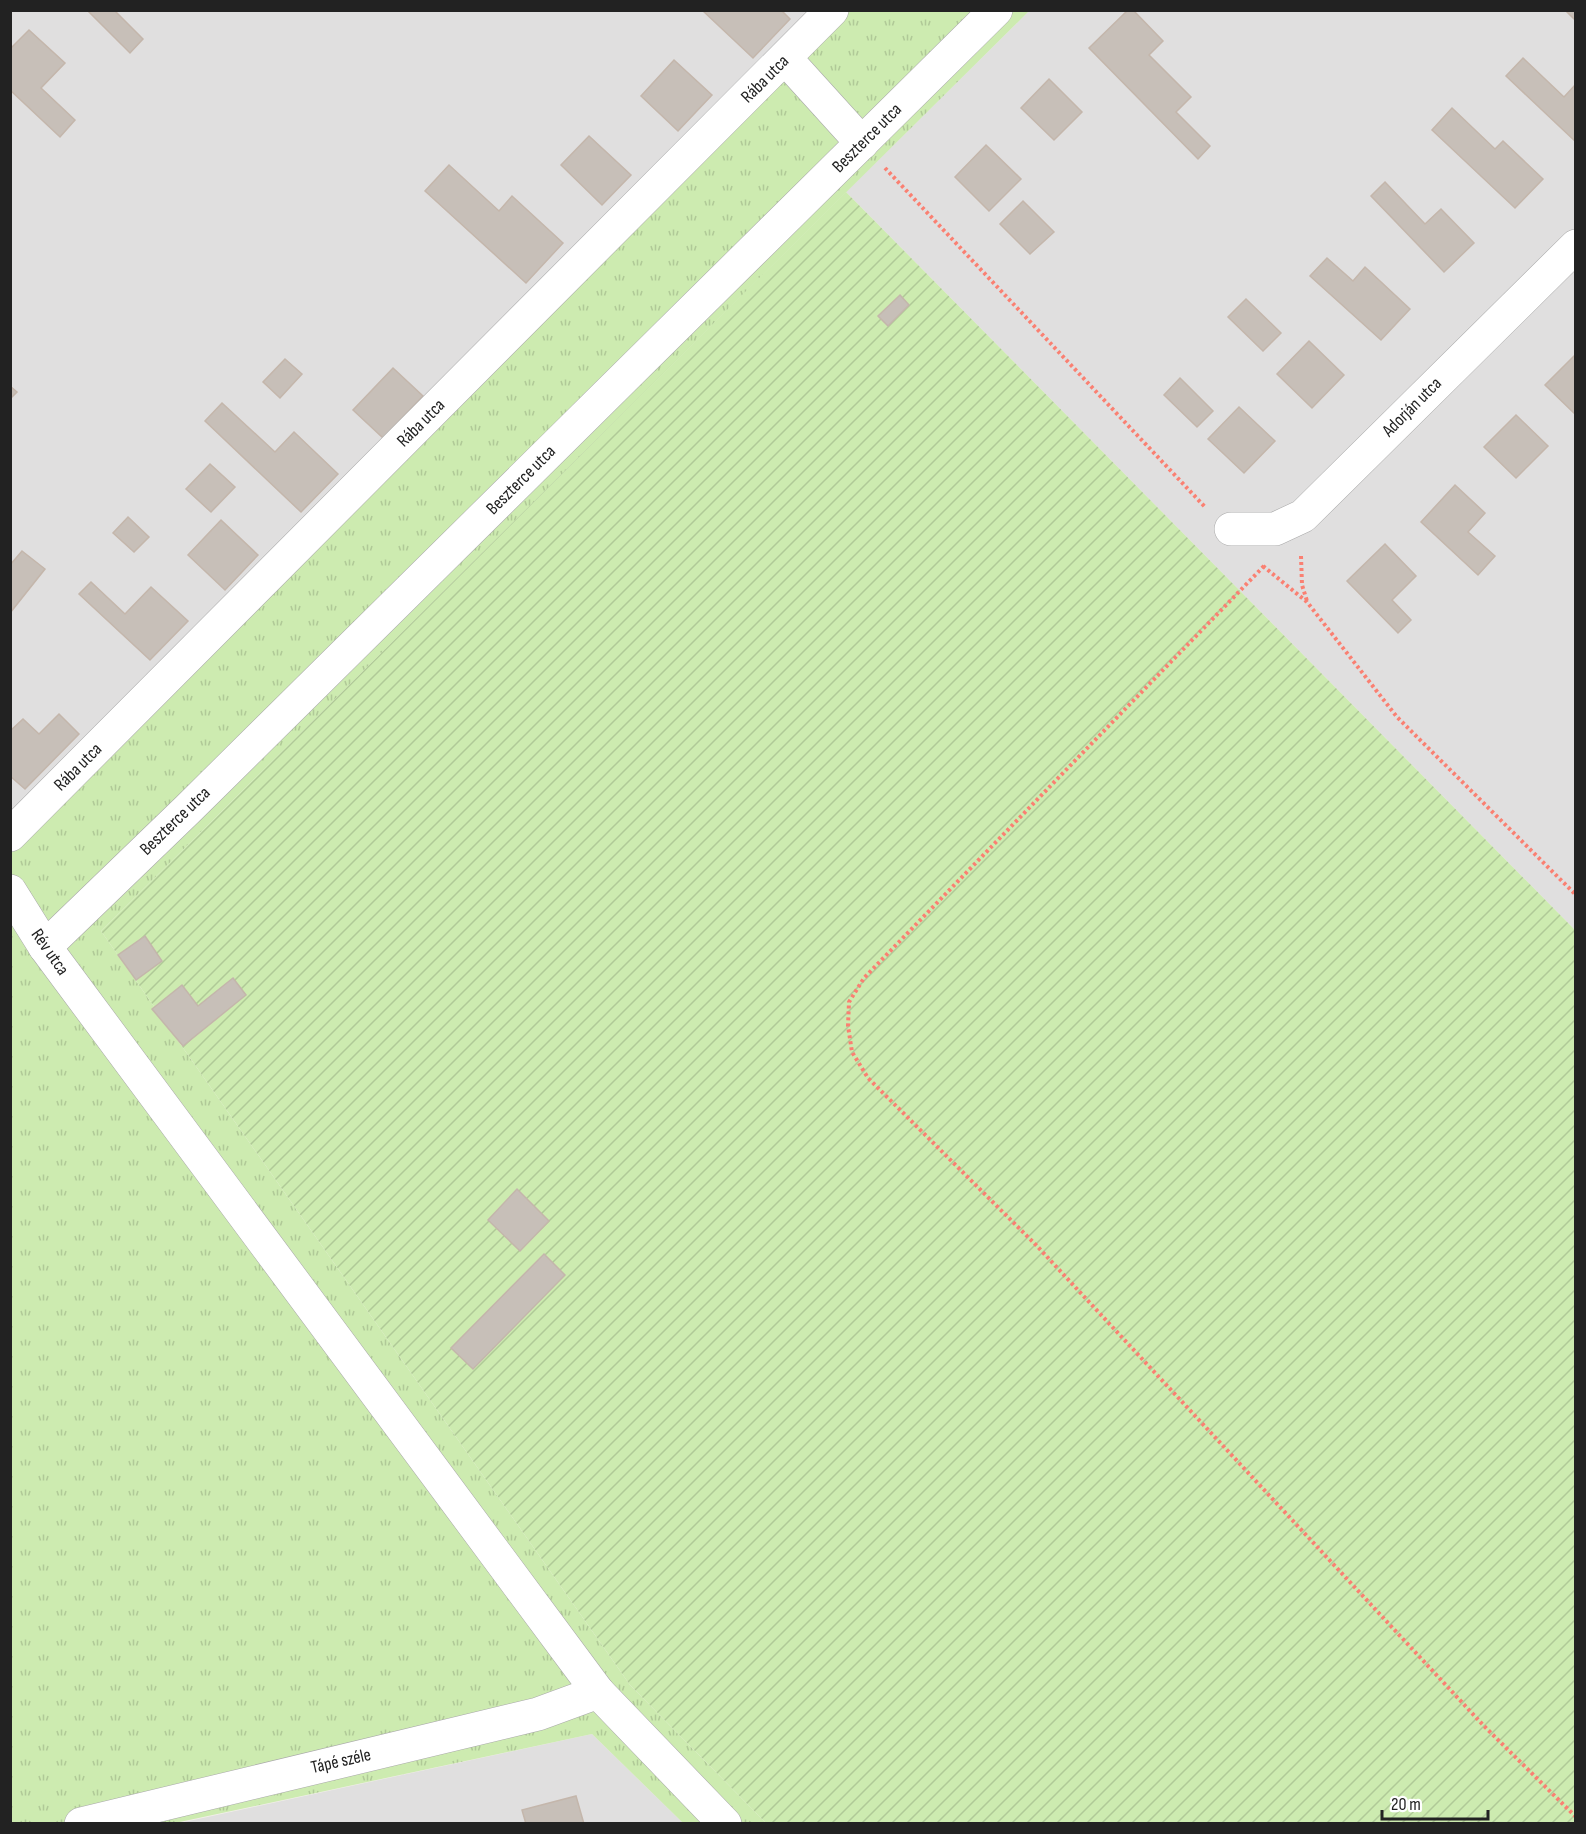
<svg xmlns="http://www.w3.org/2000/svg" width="1586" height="1834" viewBox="0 0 1586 1834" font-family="'Sofia Sans Condensed',sans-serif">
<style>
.residential{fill:#e0dfdf}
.grass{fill:url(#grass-tufts)}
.garden{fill:url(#garden-furrows)}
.building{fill:#c7bfb8;stroke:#c4b6ab;stroke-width:1.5}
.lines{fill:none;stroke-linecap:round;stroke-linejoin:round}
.minor-casing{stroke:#a9a9a9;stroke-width:34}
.path{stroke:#fa8072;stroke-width:4;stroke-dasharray:3 3;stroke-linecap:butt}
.minor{stroke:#fff;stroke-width:33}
.labels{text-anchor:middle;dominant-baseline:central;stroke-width:6;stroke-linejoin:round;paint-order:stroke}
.street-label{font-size:18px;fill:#222;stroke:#fff}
</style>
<defs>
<pattern id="grass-tufts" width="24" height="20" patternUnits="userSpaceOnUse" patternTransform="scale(1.5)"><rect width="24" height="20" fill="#cdebb0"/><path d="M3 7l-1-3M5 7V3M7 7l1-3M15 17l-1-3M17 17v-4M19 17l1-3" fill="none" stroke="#b0c997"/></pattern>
<pattern id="garden-furrows" width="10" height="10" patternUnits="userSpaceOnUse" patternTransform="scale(1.5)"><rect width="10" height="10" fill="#cdebb0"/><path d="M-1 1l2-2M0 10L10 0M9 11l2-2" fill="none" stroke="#b0c997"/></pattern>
</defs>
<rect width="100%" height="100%" fill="#f2efe9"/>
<g class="residential">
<path d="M11,11h797l-797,803z"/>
<path d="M1029,11h546v919l-729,-738z"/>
<path d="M592,1734l91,89 -508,1z"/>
</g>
<path class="grass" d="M808,11h221l-928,920 529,754 136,138h-83l-91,-89 -417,89 -164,1v-1010z"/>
<path class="garden" d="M846,192l729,738v893h-809l-136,-138 -529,-754z"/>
<g class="building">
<path d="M87,10h27l29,29 -13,14z"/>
<path d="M702,10h79l9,9 -37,39z"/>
<path d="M1128,10h5l30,31 -14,14 42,42 -15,15 34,34 -12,13 -109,-111z"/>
<path d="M1565,10h11v11z"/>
<path d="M29,30l36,33 -24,25 34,32 -15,17 -50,-47v-41z"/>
<path d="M1523,58l41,39 12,-13v58l-70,-66z"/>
<path d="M674,60l38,35 -34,36 -37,-35z"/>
<path d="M1049,79l33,33 -28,28 -33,-32z"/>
<path d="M1452,108l43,41 8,-8 40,38 -28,29 -83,-78z"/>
<path d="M589,136l42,39 -29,30 -41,-40z"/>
<path d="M986,145l35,34 -32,32 -34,-34z"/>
<path d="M449,165l50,46 13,-15 51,47 -37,40 -101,-92z"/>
<path d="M1385,182l40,42 16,-15 33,34 -30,29 -73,-76z"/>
<path d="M1023,201l31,31 -24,22 -30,-30z"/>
<path d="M1327,258l26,23 12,-14 45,42 -29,31 -71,-64z"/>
<path d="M900,295l9,10 -21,21 -10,-10z"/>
<path d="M1246,299l35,34 -18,18 -35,-34z"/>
<path d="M1309,341l35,34 -32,33 -35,-34z"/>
<path d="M1576,354v61l-31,-30z"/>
<path d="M285,359l17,15 -22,24 -17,-16z"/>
<path d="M393,368l30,28 -40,42 -30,-28z"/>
<path d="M1180,378l33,33 -16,16 -33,-32z"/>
<path d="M10,386l7,6 -7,7z"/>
<path d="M222,403l53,49 19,-20 44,42 -37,38 -96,-91z"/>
<path d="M1239,407l36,34 -31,32 -36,-34z"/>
<path d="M1516,415l32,31 -32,32 -32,-31z"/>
<path d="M210,464l25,23 -24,25 -25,-23z"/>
<path d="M1455,485l30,28 -17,19 27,24 -17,19 -57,-53z"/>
<path d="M128,517l21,20 -15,15 -21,-19z"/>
<path d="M221,520l37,35 -33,35 -37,-35z"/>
<path d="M1385,544l31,32 -24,24 19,20 -13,13 -51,-52z"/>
<path d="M22,551l23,18 -35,44v-48z"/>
<path d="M91,582l34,32 26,-27 37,34 -38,39 -71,-66z"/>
<path d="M59,714l20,20 -54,55 -15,-13v-45l13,-12 16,15z"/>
<path d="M145,936l17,25 -26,19 -18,-25z"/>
<path d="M233,978l13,17 -63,51 -31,-37 30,-24 16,21z"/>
<path d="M517,1189l32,32 -29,30 -32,-31z"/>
<path d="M544,1254l21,21 -92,94 -22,-21z"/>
<path d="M576,1796l8,28h-58l-4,-14z"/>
</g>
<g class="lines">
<defs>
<g id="minor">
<path d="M785,58l77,85"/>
<path d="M1231,529h44l28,-13 273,-270"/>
<path d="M10,835l822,-825"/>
<path d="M10,891l35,56 553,745 127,132"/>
<path d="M45,947l143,-138 808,-799"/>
<path d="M81,1824l457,-110 60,-22"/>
</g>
</defs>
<use href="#minor" class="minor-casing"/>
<g class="path">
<path d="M885,168l320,339"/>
<path d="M1301,556l1,29 5,16"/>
<path d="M1263,566l44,36 90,115 179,178"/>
<path d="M1264,566l-400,412 -15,24 -1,24 4,26 16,26 168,167 448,481 92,91"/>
</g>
<use href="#minor" class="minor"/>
</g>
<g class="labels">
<g class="street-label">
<text transform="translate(765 79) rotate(-45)">Rába utca</text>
<text transform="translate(867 138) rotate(-45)">Beszterce utca</text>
<text transform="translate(1412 407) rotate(-45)">Adorján utca</text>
<text transform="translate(421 423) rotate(-45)">Rába utca</text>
<text transform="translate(521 480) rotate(-45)">Beszterce utca</text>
<text transform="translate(78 767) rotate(-45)">Rába utca</text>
<text transform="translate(175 821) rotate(-44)">Beszterce utca</text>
<text transform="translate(50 952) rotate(55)">Rév utca</text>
<text transform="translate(341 1761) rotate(-13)">Tápé széle</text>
</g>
</g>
<rect width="1586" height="1834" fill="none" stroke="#222222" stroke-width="24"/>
<path d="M1382 1810v9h106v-9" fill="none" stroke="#222222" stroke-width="3"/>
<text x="1391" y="1810" font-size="18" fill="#222222" stroke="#ffffff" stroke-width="4.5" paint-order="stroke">20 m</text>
</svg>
